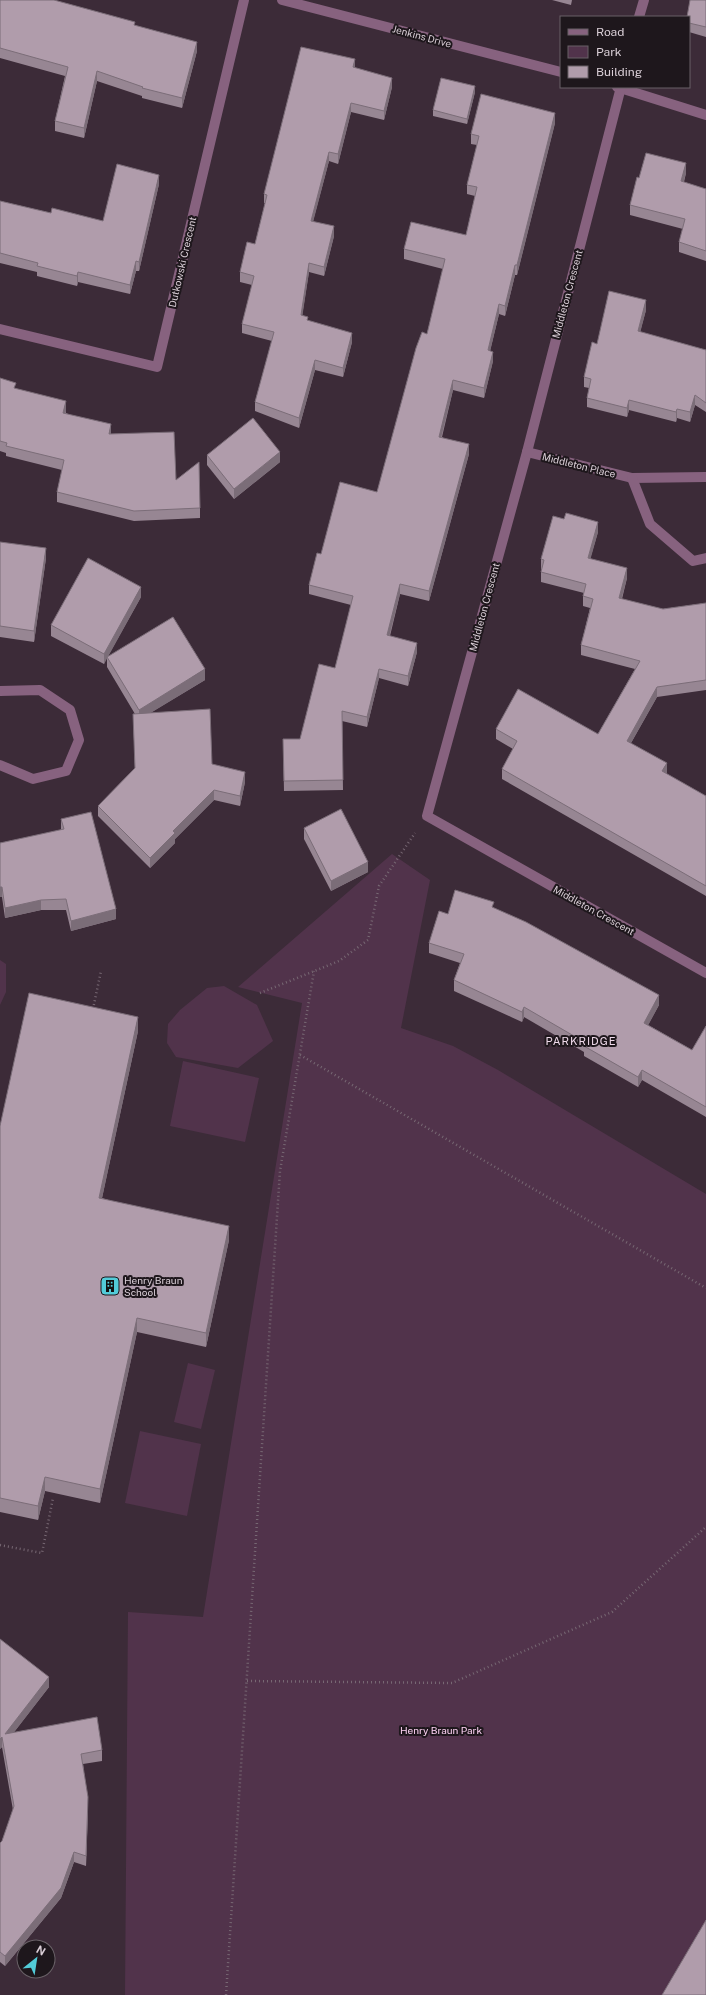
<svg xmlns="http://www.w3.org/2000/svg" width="706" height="1995" viewBox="0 0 706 1995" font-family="'Public Sans',sans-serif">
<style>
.green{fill:#51334b}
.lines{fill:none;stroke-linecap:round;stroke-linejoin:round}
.path{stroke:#776873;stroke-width:2.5;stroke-dasharray:1 3;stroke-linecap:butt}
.minor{stroke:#87627f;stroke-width:10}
.wall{fill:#978693}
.shaded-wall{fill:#7b6d78}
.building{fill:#b09cab;stroke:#7b6d78}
.labels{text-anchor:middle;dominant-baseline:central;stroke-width:4;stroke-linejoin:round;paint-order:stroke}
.street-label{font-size:10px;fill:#dacfd7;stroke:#1e171c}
.poi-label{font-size:10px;fill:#dacfd7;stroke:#1e171c;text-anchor:start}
.park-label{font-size:10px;fill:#fed2f4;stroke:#1e171c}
.neighbourhood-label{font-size:11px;letter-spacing:1px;fill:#efdaea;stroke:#1e171c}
</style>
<rect width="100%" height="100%" fill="#3c2b38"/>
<g class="green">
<path d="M392,854l38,26 -29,148 52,18 45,24 208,124v729l-41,72h-540l3,-383 75,5 99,-614 -64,-16z"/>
<path d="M0,960l6,4v28l-6,13z"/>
<path d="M224,986l33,19 16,36 -35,27 -62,-11 -9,-14 1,-19 12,-14 27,-22z"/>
<path d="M183,1061l76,17 -14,64 -75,-16z"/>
<path d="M188,1363l27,7 -14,59 -27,-7z"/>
<path d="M140,1431l61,13 -14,72 -62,-13z"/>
</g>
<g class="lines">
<g class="path">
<path d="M260,993l79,-32 29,-21 11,-54 36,-53"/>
<path d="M93,1009l8,-38"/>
<path d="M300,1055l406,233"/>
<path d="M0,1545l42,8 11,-55"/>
<path d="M247,1681l205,2 160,-71 94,-85"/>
<path d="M226,1995l54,-824 34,-200"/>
</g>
<g class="minor">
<path d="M282,0l279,72"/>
<path d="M639,17l5,-17"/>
<path d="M617,87l89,28"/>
<path d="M621,87l-94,365 -100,364 279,157"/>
<path d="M0,329l157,38 87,-367"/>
<path d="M527,452l105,26 74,-1"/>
<path d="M632,478l18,46 43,37 13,-3"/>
<path d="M0,691l40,-1 30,20 9,30 -13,31 -33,8 -33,-14"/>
</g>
</g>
<g class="wall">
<path d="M0,0l135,25 62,26 -15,57 -40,-10v-2l-45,-15 -13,57 -29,-7v-10l10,-45 -65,-18z"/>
<path d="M552,0h20l-1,5z"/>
<path d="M706,0v37l-17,-5v-15z"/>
<path d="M355,68l37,19 -8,33 -33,-8 -13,52 -9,-3 -16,60 21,15 -10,40 -15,-4 -7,44 6,5 44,21 -9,35 -28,-7 -16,58 -44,-17v-9l17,-61 -30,-8v-9l10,-39 -12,-3v-10l15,-28 10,-41h-1v-9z"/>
<path d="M475,92l-8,32 -34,-8v-6z"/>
<path d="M555,123l-38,152h-2l-10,41 -6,-2 -9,37 3,10 -9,37 -31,-8 -11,47 27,17 -40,147 -29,-7 -10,42 27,16 -9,34 -29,-8 -12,49 -25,-6 1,69 -59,1 -1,-52h17l35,-71 16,-63 -42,-11v-9l12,-31 56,-62 50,-158 16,-65 -39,-10v-10l62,-14 9,-39 -8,-2v-9l10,-40 -6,-1v-10z"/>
<path d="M686,173l-2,9 22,7v72l-27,-9v-10l4,-13 -53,-14v-10l9,-27z"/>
<path d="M159,184l-20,87h-3l-6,23 -52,-12 -1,4 -40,-10v-4l-37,-9v-62l51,12 52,8z"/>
<path d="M646,310l-6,22 66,18v62l-11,-7 -5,17 -13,-4 -1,4 -47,-12 -2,7 -40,-10v-9l2,-10 -5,-1v-10l13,-33z"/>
<path d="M0,378l16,11 50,22v2l45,21 65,46 24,28v10l-66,3 -77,-19v-10l5,-22 -56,-14v-3l-6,-2z"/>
<path d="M207,455l73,7 -46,37 -27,-34z"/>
<path d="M564,519l34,13 -8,27 37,19 -5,21 41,10 43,-6v87l-49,7 -26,46 36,29 -1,2 40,22v100l-204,-117v-10l11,-20 -17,-10v-10l102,5 37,-65 -54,-14v-10l9,-37 -7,-2v-10l1,-3 -43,-11v-10l1,-3h-1v-10z"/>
<path d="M0,542l46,16 -12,84 -34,-5z"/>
<path d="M141,597l-33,59 97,24 -55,33 62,51 33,18 -5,24 -26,-6 -39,39v4l-25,25 -52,-52v-10l37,-38 -2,-54h2l-28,-47v-10l-3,7 -53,-28v-11z"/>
<path d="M61,819l55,100 -45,12 -5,-21h-25l-36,8 -3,-21 -2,-54 61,-13z"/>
<path d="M304,828l64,44 -37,19 -27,-52z"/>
<path d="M494,908l165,97 -11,20 44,25 14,-24v91l-64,-37 -4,7 -54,-31v-4l-60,-35 -2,5 -68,-31v-11l6,-17 -31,-10v-10l19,-29z"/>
<path d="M138,1031l-36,167 127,42 -23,107 -69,-15 -37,171 -55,-12 -7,29 -38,-8v-386z"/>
<path d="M0,1639l49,48 -35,45 88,18v11l-19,3 5,43 -2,59 -12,-4 -13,36 -56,68 -5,-4v-119l2,-2 11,-31 -11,-63 -2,2z"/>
</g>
<g class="shaded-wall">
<path d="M197,42v9l-15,57v-10z"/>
<path d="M355,59v10l-2,-2z"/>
<path d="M97,71v10l-13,57v-10z"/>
<path d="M392,78v9l-8,33v-9z"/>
<path d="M475,86v6l-8,32v-5z"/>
<path d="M351,103v9l-13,52v-10z"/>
<path d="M555,113v10l-38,152v-10z"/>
<path d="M329,152v9l-18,69v-9z"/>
<path d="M686,163v10l-5,18v-10z"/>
<path d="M159,175v9l-20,87v-9z"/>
<path d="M334,226v10l-10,40v-9z"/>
<path d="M136,261v10l-6,23v-9z"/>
<path d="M309,263v9l-8,53v-10z"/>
<path d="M515,265v10l-10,41v-10z"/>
<path d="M78,272v10l-1,4v-10z"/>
<path d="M646,300v10l-8,31v-10z"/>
<path d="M499,304v10l-11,46v-10z"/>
<path d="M352,333v9l-9,35v-9z"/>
<path d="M493,352v9l-9,37v-10z"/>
<path d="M315,360v10l-16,58v-10z"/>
<path d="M453,380v10l-14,56v-9z"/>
<path d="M695,395v10l-5,17v-10z"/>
<path d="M629,400v10l-2,7v-9z"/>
<path d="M66,401v10l-3,12v-10z"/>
<path d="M677,409v9l-1,4v-10z"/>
<path d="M111,424v10h-2z"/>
<path d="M469,444v10l-40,147v-10z"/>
<path d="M280,452v10l-46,37v-10z"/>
<path d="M598,522v10l-10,36v-10z"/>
<path d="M46,548v10l-12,84v-11z"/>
<path d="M627,568v10l-8,30v-10z"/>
<path d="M400,584v10l-13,51v-10z"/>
<path d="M141,587v10l-37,67v-10z"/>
<path d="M417,643v9l-9,34v-10z"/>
<path d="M205,669v11l-66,40v-10z"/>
<path d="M379,669v9l-12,49v-10z"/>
<path d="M657,687v10l-30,53v-9z"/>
<path d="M667,763v9l-5,9v-10z"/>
<path d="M245,772v10l-5,24v-10z"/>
<path d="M214,790v10l-39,39v4l-25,25v-10l23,-27z"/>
<path d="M368,862v10l-37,19v-10z"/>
<rect x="0" y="887" width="2" height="10"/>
<path d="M41,900v10l-36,8v-10z"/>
<path d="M116,909v10l-45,12v-10z"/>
<path d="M659,995v10l-15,28v-10z"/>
<path d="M524,1007v10l-2,5v-10z"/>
<path d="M138,1017v14l-39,181v-14z"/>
<path d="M642,1070v10l-4,7v-10z"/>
<path d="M229,1226v14l-23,107v-14z"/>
<path d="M137,1318v14l-37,171v-14z"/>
<path d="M45,1477v14l-7,29v-14z"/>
<path d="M49,1677v10l-44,57v-10z"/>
<path d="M2,1737v10l-2,2v-10z"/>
<path d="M88,1797v10l-2,59v-10z"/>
<path d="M74,1852v10l-13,36 -56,68v-10z"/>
</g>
<g class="building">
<path d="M0,0h54l81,22 -1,3 63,17 -15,56 -40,-10 1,-1 -46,-16 -13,57 -29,-7 13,-54 -68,-19z"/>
<path d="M690,0h16v27l-17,-4v-6h-2z"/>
<path d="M301,47l54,12 -2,8 39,11 -8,33 -33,-8 -13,51 -9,-2 -18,69 23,5 -10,41 -15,-4 -8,52 7,2 -1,3 45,13 -9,35 -28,-8 -16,58 -44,-16 19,-70 -32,-8 12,-48 -14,-4 7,-30 8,2 12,-49 -3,-1z"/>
<path d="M441,78l34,8 -8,33 -34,-9z"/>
<path d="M481,94l74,19 -38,152h-2l-10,41 -6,-2 -11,46 5,2 -9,36 -31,-8 -14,57 30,7 -40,147 -29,-7 -13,51 30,8 -9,33 -29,-7 -12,48 -25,-6 1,69 -59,1 -1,-42h17l19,-75 16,4 18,-72 -44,-11 8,-32 4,1 19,-72 37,10 39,-144 6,-16 5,2 18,-75 -41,-10 7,-27 55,13 11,-48 -10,-2 12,-49 -8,-2z"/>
<path d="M646,153l40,10 -5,18 25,8v62l-27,-9 6,-23 -55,-14 7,-28 2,1z"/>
<path d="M117,164l42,11 -20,87 -3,-1 -6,24 -52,-13 -1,4 -40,-10 1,-3 -38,-10v-52l51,12 1,-5 51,13z"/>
<path d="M609,291l37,9 -8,31 68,19v53l-11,-8 -5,17 -13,-3 -1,3 -47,-12 -2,8 -40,-10 4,-19 -7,-2 8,-35 5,2z"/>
<path d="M0,378l16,5 -2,5 52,13 -3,12 48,11 -2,10 65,-2 2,48 23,-18 1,46 -66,3 -77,-19 7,-32 -58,-14 1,-3 -7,-2z"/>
<path d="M253,418l27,34 -46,37 -27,-34z"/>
<path d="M566,513l32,9 -10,36 39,10 -8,30 44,11 43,-6v77l-49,7 -30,54 40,22 -5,8 44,25v90l-204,-117 15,-28 -21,-12 22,-40 80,45 42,-73 -59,-16 12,-46 -10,-3 3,-12 -45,-12 3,-12 -3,-1 12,-43 11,3z"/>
<path d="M0,542l46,6 -12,83 -34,-5z"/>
<path d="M88,558l53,29 -37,67 -53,-29z"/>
<path d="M173,617l32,52 -66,41 -32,-53z"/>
<path d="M210,709l2,55 33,8 -5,24 -26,-6 -41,41 2,2 -25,25 -52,-52 37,-38 -2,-54z"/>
<path d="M341,809l27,53 -37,19 -27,-53z"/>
<path d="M91,812l25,97 -45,12 -5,-22 -25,1 -36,8 -3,-21h-2v-44l64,-14 -3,-10z"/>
<path d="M455,890l39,12 -2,5 34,15 133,73 -15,28 48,27 14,-24v81l-64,-37 -4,7 -54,-31 2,-3 -62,-36 -2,5 -68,-32 10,-26 -35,-11 10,-32 9,3z"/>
<path d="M29,993l109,24 -39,181 130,28 -23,107 -69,-15 -37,171 -55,-12 -7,29 -38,-8v-372z"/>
<path d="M0,1639l49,38 -44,57 92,-17 5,33 -21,4 7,43 -2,59 -12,-4 -13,36 -56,68 -5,-4v-109l2,-2 12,-35 -12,-69 -2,2z"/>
<path d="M706,1920v75h-44z"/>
</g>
<defs>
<symbol id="building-square" viewBox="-11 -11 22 22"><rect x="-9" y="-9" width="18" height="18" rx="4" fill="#52cbd8" stroke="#1e171c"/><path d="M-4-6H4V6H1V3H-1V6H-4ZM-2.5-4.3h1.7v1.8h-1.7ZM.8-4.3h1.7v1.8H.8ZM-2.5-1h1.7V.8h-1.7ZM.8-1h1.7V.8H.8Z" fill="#111"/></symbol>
</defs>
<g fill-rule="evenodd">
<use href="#building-square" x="99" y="1275" width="22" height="22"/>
</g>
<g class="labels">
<g class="street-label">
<text transform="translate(422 36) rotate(15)">Jenkins Drive</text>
<text transform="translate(182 262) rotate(-77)">Dutkowski Crescent</text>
<text transform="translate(567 294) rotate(-75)">Middleton Crescent</text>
<text transform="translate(579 465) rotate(14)">Middleton Place</text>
<text transform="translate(484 607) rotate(-75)">Middleton Crescent</text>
<text transform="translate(594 910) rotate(29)">Middleton Crescent</text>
</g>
<g class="poi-label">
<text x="124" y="1280">Henry Braun<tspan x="124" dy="12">School</tspan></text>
</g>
<g class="park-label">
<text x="441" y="1730">Henry Braun Park</text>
</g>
<g class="neighbourhood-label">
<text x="581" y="1041">PARKRIDGE</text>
</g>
</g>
<rect x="560" y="16" width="130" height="72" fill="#1e171c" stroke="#696167"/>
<rect x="568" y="29" width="20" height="6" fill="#87627f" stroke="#696167"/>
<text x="596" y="36" font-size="12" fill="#dacfd7">Road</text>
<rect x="568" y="46" width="20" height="12" fill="#51334b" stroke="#696167"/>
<text x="596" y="56" font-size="12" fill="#dacfd7">Park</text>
<rect x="568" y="66" width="20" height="12" fill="#b09cab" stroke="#696167"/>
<text x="596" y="76" font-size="12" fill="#dacfd7">Building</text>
<g transform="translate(36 1959) rotate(30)"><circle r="19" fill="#1e171c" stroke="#696167"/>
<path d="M0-3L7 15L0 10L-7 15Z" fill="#52cbd8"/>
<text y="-6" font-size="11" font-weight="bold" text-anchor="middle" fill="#dacfd7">N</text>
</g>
</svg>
